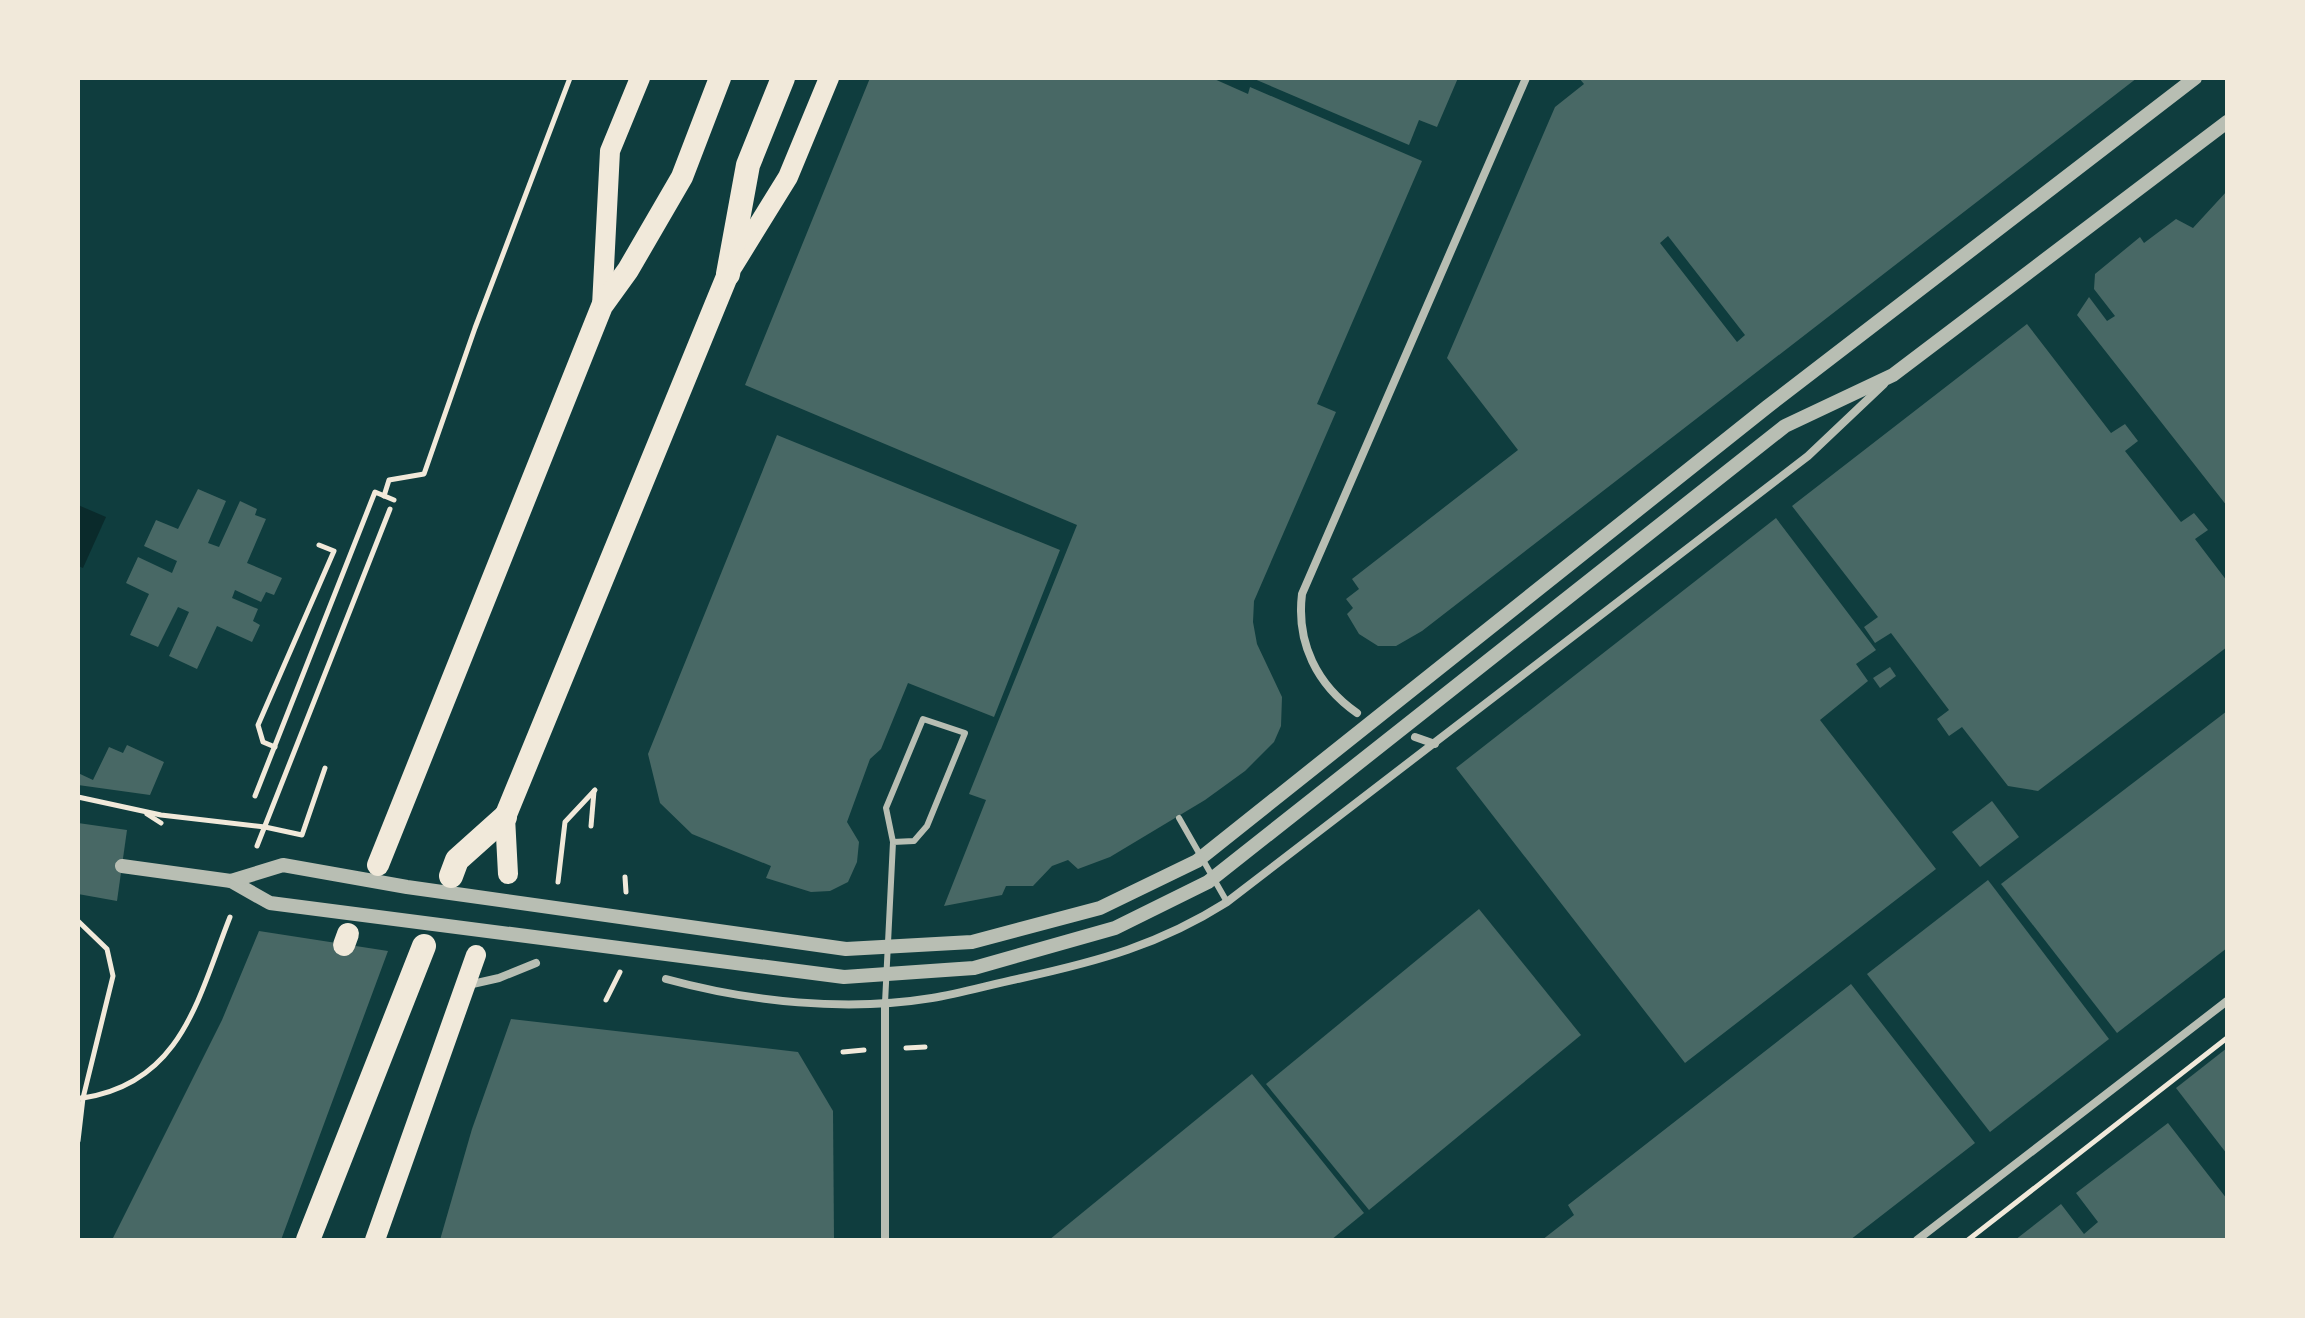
<svg xmlns="http://www.w3.org/2000/svg" width="2305" height="1318" viewBox="0 0 2305 1318" font-family="Poppins,sans-serif">
<style>
.water{fill:#0a2a2b}
.building{fill:#486865;fill-rule:evenodd}
.lines{fill:none;stroke-linecap:round;stroke-linejoin:round}
.path{stroke:#f1e9da;stroke-width:5}
.service{stroke:#b8beb3;stroke-width:6}
.minor{stroke:#b8beb3;stroke-width:8}
.tertiary{stroke:#b8beb3;stroke-width:14}
.primary{stroke:#f1e9da;stroke-width:20}
.trunk{stroke:#f1e9da;stroke-width:22}
.motorway{stroke:#f1e9da;stroke-width:24}
</style>
<rect width="100%" height="100%" fill="#0f3d3e"/>
<path class="water" d="M78,505l28,12 -23,51 -5,-2z"/>
<g class="building">
<path d="M870,78h342l36,16 2,-7 172,74 -105,243 19,8 -82,189 -1,21 4,22 25,53 -1,29 -7,16 -29,29 -40,29 -95,57 -32,12 -10,-9 -16,6 -19,20h-27l-4,9 -58,11 42,-106 -17,-6 108,-269 -332,-140z"/>
<path d="M1252,78h206l-21,49 -18,-7 -10,25z"/>
<path d="M1579,78h558l-715,553 -26,15h-18l-19,-12 -12,-20 6,-6 -7,-9 13,-10 -7,-10 166,-129 -71,-92 108,-251 29,-23zM1668,236l77,99 -8,7 -77,-99z"/>
<path d="M2227,191v315l-150,-191 12,-18 18,24 8,-5 -21,-27 1,-15 45,-37 4,6 32,-24 17,9z"/>
<path d="M2027,324l84,109 14,-9 13,17 -13,10 56,71 13,-9 14,17 -13,9 32,42v66l-189,144 -30,-5 -46,-59 -13,9 -12,-17 12,-9 -58,-77 -16,10 -11,-16 14,-10 -86,-111z"/>
<path d="M777,435l283,115 -66,167 -86,-34 -27,66 -11,10 -23,63 12,20 -2,20 -9,20 -18,9 -19,1 -45,-14 5,-12 -79,-32 -32,-31 -12,-49z"/>
<path d="M198,489l28,12 -18,42 11,4 21,-46 17,8 -2,6 11,4 -19,44 35,15 -8,17 -8,-3 -5,10 -26,-12 -3,8 26,11 -5,12 7,4 -8,17 -35,-16 -20,43 -28,-13 20,-44 -11,-5 -20,40 -28,-12 19,-41 -23,-11 12,-26 34,16 5,-12 -33,-15 12,-26 22,9z"/>
<path d="M1776,518l100,132 -20,14 12,17 -48,39 116,149 -251,194 -229,-295z"/>
<path d="M1890,667l6,9 -16,12 -7,-10z"/>
<path d="M2227,711v237l-110,85 -116,-149z"/>
<path d="M127,745l37,17 -14,33 -72,-10v-12l15,7 16,-33 14,6z"/>
<path d="M1992,801l27,36 -39,30 -28,-35z"/>
<path d="M78,823l49,7 -10,71 -39,-7z"/>
<path d="M1988,880l121,159 -119,93 -123,-158z"/>
<path d="M1479,909l102,126 -212,175 -103,-126z"/>
<path d="M259,931l129,20 -107,289h-169l110,-220z"/>
<path d="M1851,984l124,159 -125,97h-308l32,-25 -6,-10z"/>
<path d="M511,1019l287,33 35,59 1,129h-394l32,-111z"/>
<path d="M2227,1048v106l-51,-66z"/>
<path d="M1252,1074l112,139 -33,27h-282z"/>
<path d="M2168,1123l59,76v41h-212l46,-36 23,30 14,-12 -22,-29z"/>
</g>
<g class="lines">
<g class="path">
<path d="M384,496l5,-16 35,-6 51,-146 95,-250"/>
<path d="M275,747l-12,-5 -5,-17 76,-174 -15,-6"/>
<path d="M255,796l120,-304 19,8"/>
<path d="M78,797l83,18 104,12 37,8 23,-67"/>
<path d="M147,814l14,9"/>
<path d="M591,826l3,-35"/>
<path d="M257,846l133,-337"/>
<path d="M625,877l1,15"/>
<path d="M558,882l7,-60 30,-32"/>
<path d="M78,921l29,28 6,27 -30,122c99,-15 115,-100 147,-181"/>
<path d="M606,1000l14,-28"/>
<path d="M906,1048l19,-1"/>
<path d="M843,1052l21,-2"/>
<path d="M78,1098h5l-5,43"/>
<path d="M1968,1240l259,-202"/>
</g>
<g class="service">
<path d="M1179,818l48,84"/>
<path d="M885,1003l8,-161 -7,-34 37,-89 42,14 -38,93 -13,15 -21,1"/>
</g>
<g class="minor">
<path d="M1357,713c-40,-28 -61,-70 -55,-119l224,-516"/>
<path d="M1415,737l20,7"/>
<path d="M666,979c84,23 180,33 266,19 30,-5 60,-14 90,-20 77,-17 137,-33 205,-76l581,-446 76,-72"/>
<path d="M468,985l31,-7 37,-15"/>
<path d="M885,1003v237"/>
<path d="M1917,1240l310,-239"/>
</g>
<g class="tertiary">
<path d="M122,866l109,15 39,22 574,74 130,-9 141,-40 93,-46 577,-456 108,-51 334,-253"/>
<path d="M231,881l52,-16 124,22 439,62 126,-7 128,-34 97,-47 570,-454 428,-329"/>
</g>
<g class="primary">
<path d="M733,266l55,-89 41,-99"/>
<path d="M602,306l8,-155 30,-73"/>
<path d="M505,817l3,57"/>
<path d="M375,1240l101,-285"/>
</g>
<g class="trunk">
<path d="M505,817l223,-543"/>
<path d="M378,865l224,-559 26,-36 54,-93 38,-99"/>
<path d="M344,945l4,-11"/>
</g>
<g class="motorway">
<path d="M728,274l20,-109 35,-87"/>
<path d="M451,876l6,-16 48,-43"/>
<path d="M308,1240l116,-294"/>
</g>
</g>
<rect width="2305" height="1318" fill="none" stroke="#f1e9da" stroke-width="160"/>
</svg>
